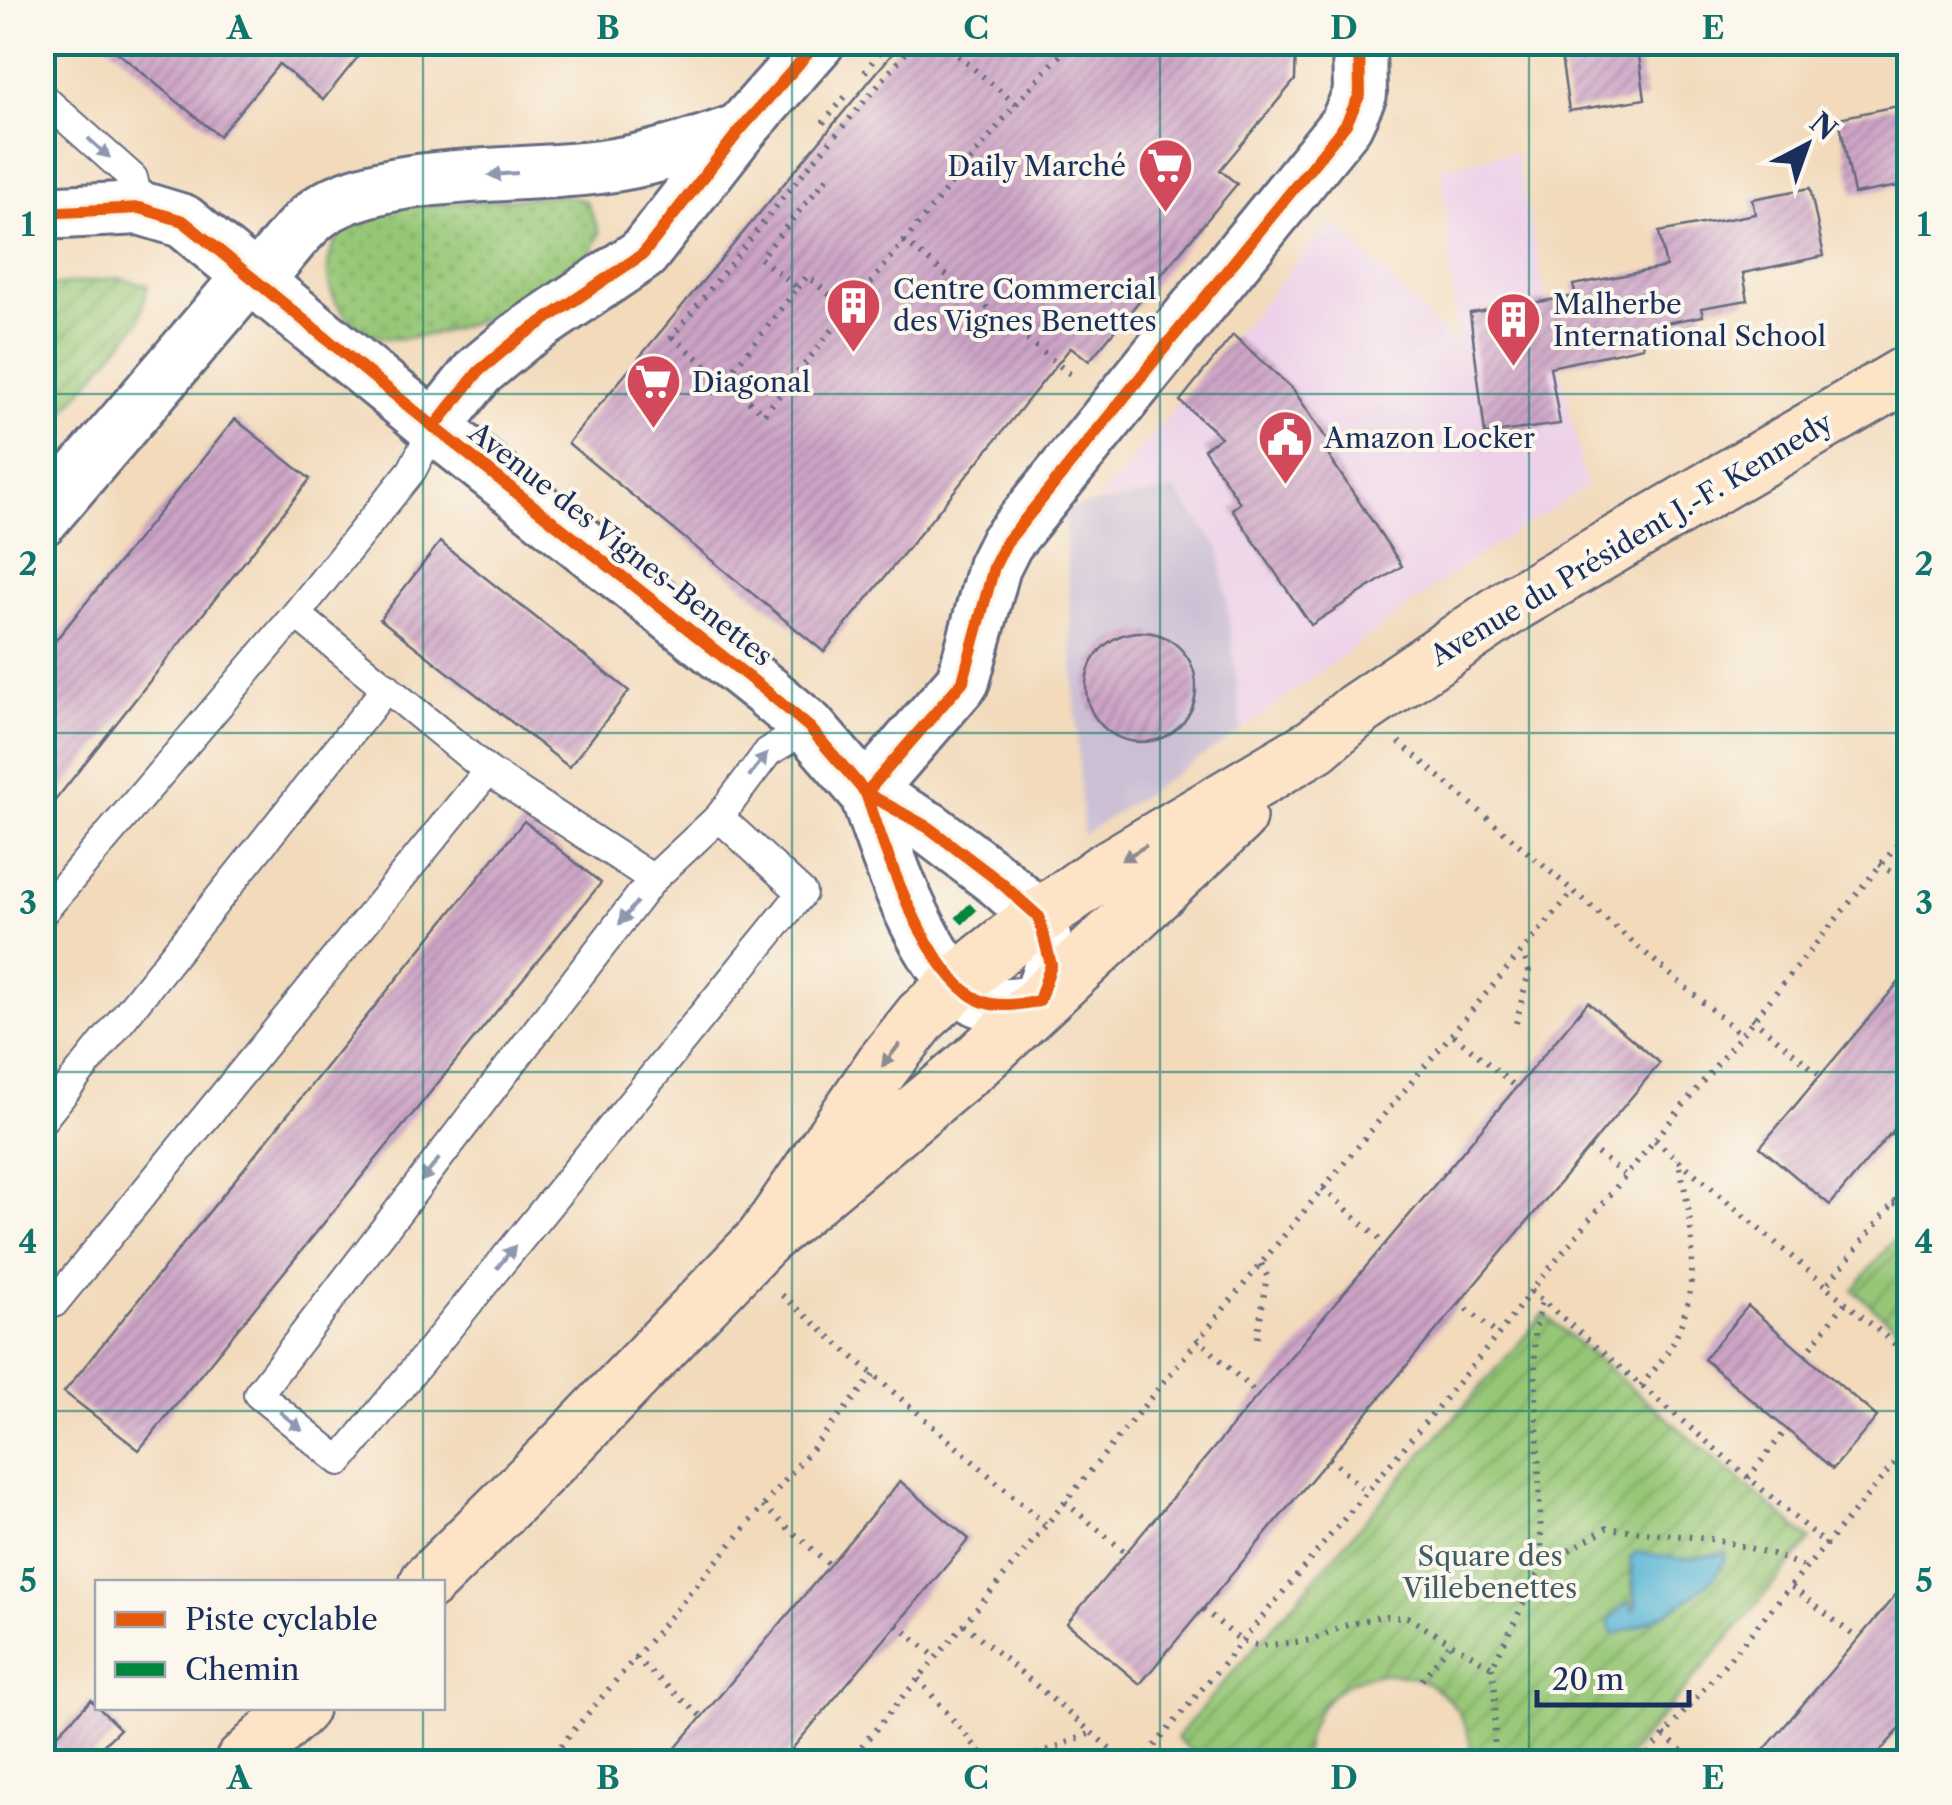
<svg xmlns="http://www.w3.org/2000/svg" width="1952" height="1805" viewBox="0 0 1952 1805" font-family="'Libre Caslon Text',serif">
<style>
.built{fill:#edd1e9}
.industrial{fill:#ccbfd4}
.grass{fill:url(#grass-dots);stroke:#587b6a;stroke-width:2.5}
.garden{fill:url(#garden-furrows);stroke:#587b6a;stroke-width:2.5;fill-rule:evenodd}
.water{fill:#58b5d6;stroke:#3a729a;stroke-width:2.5}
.building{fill:url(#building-hatch)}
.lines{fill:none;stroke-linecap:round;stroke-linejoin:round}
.lane-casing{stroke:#666b7f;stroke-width:32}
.street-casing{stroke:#666b7f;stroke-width:58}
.secondary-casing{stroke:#666b7f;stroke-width:60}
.path{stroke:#666b7f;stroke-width:6;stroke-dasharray:2.5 8;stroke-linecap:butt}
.lane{stroke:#fff;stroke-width:28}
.street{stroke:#fff;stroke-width:52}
.secondary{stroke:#fee4c6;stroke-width:55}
.quiet{stroke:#00873e;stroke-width:10;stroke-dasharray:20 10;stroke-linecap:butt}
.cycleway-casing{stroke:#fbf7ec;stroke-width:19}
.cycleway{stroke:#e8590c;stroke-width:12}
.oneway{fill:#8d97ae}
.oneway2{fill:#8c8a92}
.grid{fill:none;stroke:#0f766e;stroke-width:2.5;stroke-opacity:0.55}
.labels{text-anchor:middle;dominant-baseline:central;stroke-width:8;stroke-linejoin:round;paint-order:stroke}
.poi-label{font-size:28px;fill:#1b2f5e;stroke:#fbf7ec;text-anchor:start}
.street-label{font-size:28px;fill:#1b2f5e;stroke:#fbf7ec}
.park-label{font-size:28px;fill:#405d65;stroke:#fbf7ec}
.neatline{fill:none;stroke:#0f766e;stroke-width:4}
.grid-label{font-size:32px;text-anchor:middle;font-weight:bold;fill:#0f766e}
</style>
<defs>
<pattern id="grass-dots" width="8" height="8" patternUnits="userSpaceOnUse" patternTransform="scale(2.5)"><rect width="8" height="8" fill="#96c776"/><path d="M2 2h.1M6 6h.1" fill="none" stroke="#7aa264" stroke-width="1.8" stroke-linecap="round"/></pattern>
<pattern id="garden-furrows" width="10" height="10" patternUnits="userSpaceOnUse" patternTransform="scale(2.5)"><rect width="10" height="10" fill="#96c776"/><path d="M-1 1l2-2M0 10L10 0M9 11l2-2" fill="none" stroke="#7aa264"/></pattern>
<pattern id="building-hatch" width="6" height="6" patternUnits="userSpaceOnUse" patternTransform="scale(2.5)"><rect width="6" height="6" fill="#cea4c6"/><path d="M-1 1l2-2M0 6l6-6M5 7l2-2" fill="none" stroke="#a686a4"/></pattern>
</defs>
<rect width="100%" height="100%" fill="#fbf7ec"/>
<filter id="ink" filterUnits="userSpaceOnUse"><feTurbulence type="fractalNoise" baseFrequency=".01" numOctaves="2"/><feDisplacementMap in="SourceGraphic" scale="20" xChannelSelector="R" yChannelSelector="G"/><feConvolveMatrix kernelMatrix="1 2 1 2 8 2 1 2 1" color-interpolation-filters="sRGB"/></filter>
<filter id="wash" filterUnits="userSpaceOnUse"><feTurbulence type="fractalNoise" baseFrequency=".0048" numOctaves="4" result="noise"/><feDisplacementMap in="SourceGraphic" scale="40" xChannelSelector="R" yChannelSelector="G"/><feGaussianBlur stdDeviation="2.25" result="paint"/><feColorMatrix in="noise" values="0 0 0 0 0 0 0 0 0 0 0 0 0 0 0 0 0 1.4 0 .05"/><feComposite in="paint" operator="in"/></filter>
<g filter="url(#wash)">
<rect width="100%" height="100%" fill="#f2dabb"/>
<path class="built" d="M1515,151l71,336 -116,74 -228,169 -22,-182 -47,-58 -75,11 233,-281 126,126 -15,-178z"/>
<path class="industrial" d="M1174,490l46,58 22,182 -159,105 -19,-326z"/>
<path class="grass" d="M563,195l23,6 14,32c-4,8 -8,20 -14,27 -32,36 -172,97 -217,73 -57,-30 -54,-99 4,-124z"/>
<g class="garden">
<path d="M117,278l31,7 -9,37 -96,115v-150z"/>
<path d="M1909,1221v117l-56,-48z"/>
<path d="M1544,1314l267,226 -188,222h-151c-3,-117 -164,-118 -168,0h-99l-29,-24zM1726,1554l-5,15 -113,58 21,-25 3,10 3,-1 -5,-54 55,2z"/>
</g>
<path class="water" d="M1636,1552l49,7 41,-6c-4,35 -81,75 -113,81l-5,-13 21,-20 3,10 5,-5 -7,-48z"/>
<g id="blocks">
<g class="building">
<path d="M105,42h265l-47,58 -44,-36 -60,72z"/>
<path d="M902,42h394l-1,38 -75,90 17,14 -148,177 -18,-14 -247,305 -256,-209z"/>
<path d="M1559,42h78l8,57 -76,12z"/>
<path d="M1898,106l12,78 -56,10 -15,-76z"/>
<path d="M1810,188l14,68 -81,17 5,27 -47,8 2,8 -64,12 4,19 -93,20 10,57 -75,10 -15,-121 106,-17 -3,-11 93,-18 -7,-35 96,-18 -3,-15z"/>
<path d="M1233,335l60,54 37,55 -6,5 78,117 -91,59 -79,-116 8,-6 -36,-54 17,-12 -41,-36z"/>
<path d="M235,419l75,60 -268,338v-160z"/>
<path d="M440,542l189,149 -60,76 -189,-148z"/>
<circle cx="1141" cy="687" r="55"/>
<path d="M524,821l77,62 -462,567 -75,-58z"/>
<path d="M1910,969v141l-80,95 -70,-58z"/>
<path d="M1588,1002l72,61 -520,621 -73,-61z"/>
<path d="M1748,1306l129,111 -44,52 -129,-110z"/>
<path d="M900,1481l69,58 -188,223h-117z"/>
<path d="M1910,1578v139l-39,45h-117z"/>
<path d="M91,1700l29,29 -34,33h-15l-21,-20z"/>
</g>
</g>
</g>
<g filter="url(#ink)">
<use href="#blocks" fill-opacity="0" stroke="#666b7f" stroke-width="2.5"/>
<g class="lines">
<defs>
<g id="lane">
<path d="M42,97l91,81 7,30"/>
<path d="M488,771l165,108"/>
<path d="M719,817l83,76 -462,568 -82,-67 395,-515 66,-62 49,-65 41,-25"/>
<path d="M42,913l254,-299 116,-144 22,-43"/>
<path d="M42,1120l345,-433"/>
<path d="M42,1295l12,8 434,-532 -192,-157"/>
</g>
<g id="street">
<path d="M42,213l98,-5 43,13 251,206 331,263 44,37 57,66 63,35 71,54 39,35 12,48 -12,36c-20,3 -41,8 -60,-1 -54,-27 -95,-152 -113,-207"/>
<path d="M255,283c19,-21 44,-58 67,-73 65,-42 200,-32 278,-43 48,-6 94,-21 140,-37"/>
<path d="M434,427l45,-56 41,-34 123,-83 97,-124 78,-88"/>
<path d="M42,519l207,-242"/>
<path d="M866,793l97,-112 31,-114 12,-24 340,-419 14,-30 -1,-52"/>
</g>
<g id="secondary">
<path d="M764,1239l119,-174 39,-49 58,-53 59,-46 65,-46 212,-126 40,-34 162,-110 392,-229"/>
<path d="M428,1582l140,-139 196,-204 212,-177 262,-245"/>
<path d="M243,1762l57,-54"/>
</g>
</defs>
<use href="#lane" class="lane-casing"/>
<use href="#street" class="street-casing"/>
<use href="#secondary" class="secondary-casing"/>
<g class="path">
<path d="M942,42l74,62"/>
<path d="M865,72l20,-28"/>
<path d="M823,123l22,-26"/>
<path d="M827,178l-67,80 38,30 -73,92 -53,-43 127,-159 116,-136"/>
<path d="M904,241l171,137"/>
<path d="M798,288l9,-12 41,34"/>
<path d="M725,380l39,34 252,-310 45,-50 -13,-12"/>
<path d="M1399,742l341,292"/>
<path d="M1880,863l30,24"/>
<path d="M1752,1018l68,57"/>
<path d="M1516,1023l13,-51 -6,-20"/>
<path d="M1454,1035l62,52"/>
<path d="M1891,1132l19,16"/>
<path d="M1655,1140l171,146"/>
<path d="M1589,1147l37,29"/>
<path d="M1910,1183l-84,103 84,71"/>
<path d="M1323,1188l62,56"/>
<path d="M1893,1204l17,-6"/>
<path d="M1531,1291l296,254"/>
<path d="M782,1295l263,229"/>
<path d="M1459,1302l39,33"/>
<path d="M1197,1338l61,57"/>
<path d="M1257,1338l10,-62 -7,-15"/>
<path d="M1805,1355l40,-52"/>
<path d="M1641,1386c9,-12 21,-24 28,-37 35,-58 24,-128 9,-190"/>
<path d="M1329,1458l37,34"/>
<path d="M1748,1478l38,-48"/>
<path d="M1065,1502l60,50"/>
<path d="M763,1506l67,59"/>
<path d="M1542,1566l65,-38 112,12 53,14 35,14"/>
<path d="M1792,1587l66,52"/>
<path d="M1203,1609l38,32 20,5 51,-6 32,-14 34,-9h29l85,50 50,-101 -8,-232 8,-33"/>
<path d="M964,1624l162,138"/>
<path d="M897,1625l40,33"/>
<path d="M635,1658l67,59"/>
<path d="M1492,1667l3,23 -1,72"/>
<path d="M918,1679l71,83"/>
<path d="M1422,1680l27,-35"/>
<path d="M1664,1735l30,27"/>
<path d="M547,1762l328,-388"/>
<path d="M848,1762c245,-288 478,-585 726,-871"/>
<path d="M1018,1762l74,-29"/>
<path d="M1141,1762l357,-427 33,-44 379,-462"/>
<path d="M1642,1762l268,-317"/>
</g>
<use href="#lane" class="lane"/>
<use href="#street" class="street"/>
<use href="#secondary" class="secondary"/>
<path class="quiet" d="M959,921l17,-17"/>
<defs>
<g id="cycleway">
<path d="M42,213l98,-5 43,13 251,206 331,263 44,37 57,66 63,35 71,54 39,35 12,48 -12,36c-20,3 -41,8 -60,-1 -54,-27 -95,-152 -113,-207"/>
<path d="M434,427l45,-56 41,-34 123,-83 97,-124 78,-88"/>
<path d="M866,793l97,-112 31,-114 12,-24 340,-419 14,-30 -1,-52"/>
</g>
</defs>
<use href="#cycleway" class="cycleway-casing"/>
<use href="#cycleway" class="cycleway"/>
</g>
<defs><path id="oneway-solid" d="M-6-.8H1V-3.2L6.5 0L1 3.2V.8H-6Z" transform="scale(2.5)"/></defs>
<g class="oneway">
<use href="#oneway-solid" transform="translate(99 148) rotate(42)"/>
<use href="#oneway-solid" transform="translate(503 174) rotate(176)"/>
<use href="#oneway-solid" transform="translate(758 765) rotate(-52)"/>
<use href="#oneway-solid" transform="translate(628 913) rotate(128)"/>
<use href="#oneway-solid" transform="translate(430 1170) rotate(128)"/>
<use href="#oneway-solid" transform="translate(506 1257) rotate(-51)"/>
<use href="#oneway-solid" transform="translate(291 1421) rotate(39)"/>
</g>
<g class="oneway2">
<use href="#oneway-solid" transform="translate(1134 853) rotate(149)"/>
<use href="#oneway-solid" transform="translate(891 1055) rotate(128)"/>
</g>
</g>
<path class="grid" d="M423,42v1540M792,42v1720M1160,42v1720M1529,42v1720M42,394h1868M42,733h1868M42,1072h1868M42,1411h1868M423,1708v54"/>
<defs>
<symbol id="supermarket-pin" viewBox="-11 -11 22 30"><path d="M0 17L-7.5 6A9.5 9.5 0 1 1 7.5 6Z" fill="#d1495b" stroke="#fbf7ec"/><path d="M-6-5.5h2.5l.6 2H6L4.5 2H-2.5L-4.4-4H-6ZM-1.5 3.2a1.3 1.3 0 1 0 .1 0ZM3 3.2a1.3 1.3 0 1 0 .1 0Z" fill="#fff"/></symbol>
<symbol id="building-pin" viewBox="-11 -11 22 30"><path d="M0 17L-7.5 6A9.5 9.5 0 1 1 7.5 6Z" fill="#d1495b" stroke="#fbf7ec"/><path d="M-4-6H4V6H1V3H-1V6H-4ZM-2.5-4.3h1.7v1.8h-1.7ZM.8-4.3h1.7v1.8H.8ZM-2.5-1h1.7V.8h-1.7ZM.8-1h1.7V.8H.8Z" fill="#fff"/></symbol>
<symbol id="civic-pin" viewBox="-11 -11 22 30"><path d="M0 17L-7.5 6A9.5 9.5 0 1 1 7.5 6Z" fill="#d1495b" stroke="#fbf7ec"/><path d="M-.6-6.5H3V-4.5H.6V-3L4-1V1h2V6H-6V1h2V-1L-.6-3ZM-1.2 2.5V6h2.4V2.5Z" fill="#fff"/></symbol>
</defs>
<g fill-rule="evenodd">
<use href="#supermarket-pin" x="1134" y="134" width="63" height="86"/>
<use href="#building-pin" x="822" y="274" width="63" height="86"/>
<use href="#building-pin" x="1482" y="288" width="63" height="86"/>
<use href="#supermarket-pin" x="622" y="350" width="63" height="86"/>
<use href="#civic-pin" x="1254" y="406" width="63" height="86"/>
</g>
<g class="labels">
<g class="poi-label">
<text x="1126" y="166" text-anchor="end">Daily Marché</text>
<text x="893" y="289">Centre Commercial<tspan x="893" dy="32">des Vignes Benettes</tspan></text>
<text x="1553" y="304">Malherbe<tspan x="1553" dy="32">International School</tspan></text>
<text x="692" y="382">Diagonal</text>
<text x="1324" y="438">Amazon Locker</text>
</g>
<g class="street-label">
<text transform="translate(1631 539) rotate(-31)">Avenue du Président J.-F. Kennedy</text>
<text transform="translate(621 544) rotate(38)">Avenue des Vignes-Benettes</text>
</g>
<g class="park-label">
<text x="1490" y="1556">Square des<tspan x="1490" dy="32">Villebenettes</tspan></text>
</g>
</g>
<rect width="1952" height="1805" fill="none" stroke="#fbf7ec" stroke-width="110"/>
<rect x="95" y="1580" width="350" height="130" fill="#fbf7ec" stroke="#a1a7b3" stroke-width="2.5"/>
<rect x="115" y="1612" width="50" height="15" fill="#e8590c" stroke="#a1a7b3" stroke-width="2.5"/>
<text x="185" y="1630" font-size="30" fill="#1b2f5e">Piste cyclable</text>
<rect x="115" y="1662" width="50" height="15" fill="#00873e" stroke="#a1a7b3" stroke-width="2.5"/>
<text x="185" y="1680" font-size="30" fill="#1b2f5e">Chemin</text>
<g transform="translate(1807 145) rotate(41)" stroke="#fbf7ec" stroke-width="8" paint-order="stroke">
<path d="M0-8L18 38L0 25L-18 38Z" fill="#1b2f5e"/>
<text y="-15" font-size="28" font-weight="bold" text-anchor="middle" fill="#1b2f5e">N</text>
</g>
<path d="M1537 1690v15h152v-15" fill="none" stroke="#1b2f5e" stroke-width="5"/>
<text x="1552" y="1690" font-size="30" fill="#1b2f5e" stroke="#fbf7ec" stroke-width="8" paint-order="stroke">20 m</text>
<rect x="55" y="55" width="1842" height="1695" class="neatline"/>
<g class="grid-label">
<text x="239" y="39">A</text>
<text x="608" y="39">B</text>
<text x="976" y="39">C</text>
<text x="1344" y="39">D</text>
<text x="1713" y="39">E</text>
<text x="28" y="236">1</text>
<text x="1924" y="236">1</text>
<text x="28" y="575">2</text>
<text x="1924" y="575">2</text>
<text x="28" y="914">3</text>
<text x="1924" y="914">3</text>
<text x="28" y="1253">4</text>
<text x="1924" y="1253">4</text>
<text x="28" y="1592">5</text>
<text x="1924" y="1592">5</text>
<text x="239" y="1789">A</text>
<text x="608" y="1789">B</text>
<text x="976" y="1789">C</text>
<text x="1344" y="1789">D</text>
<text x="1713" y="1789">E</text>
</g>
</svg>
